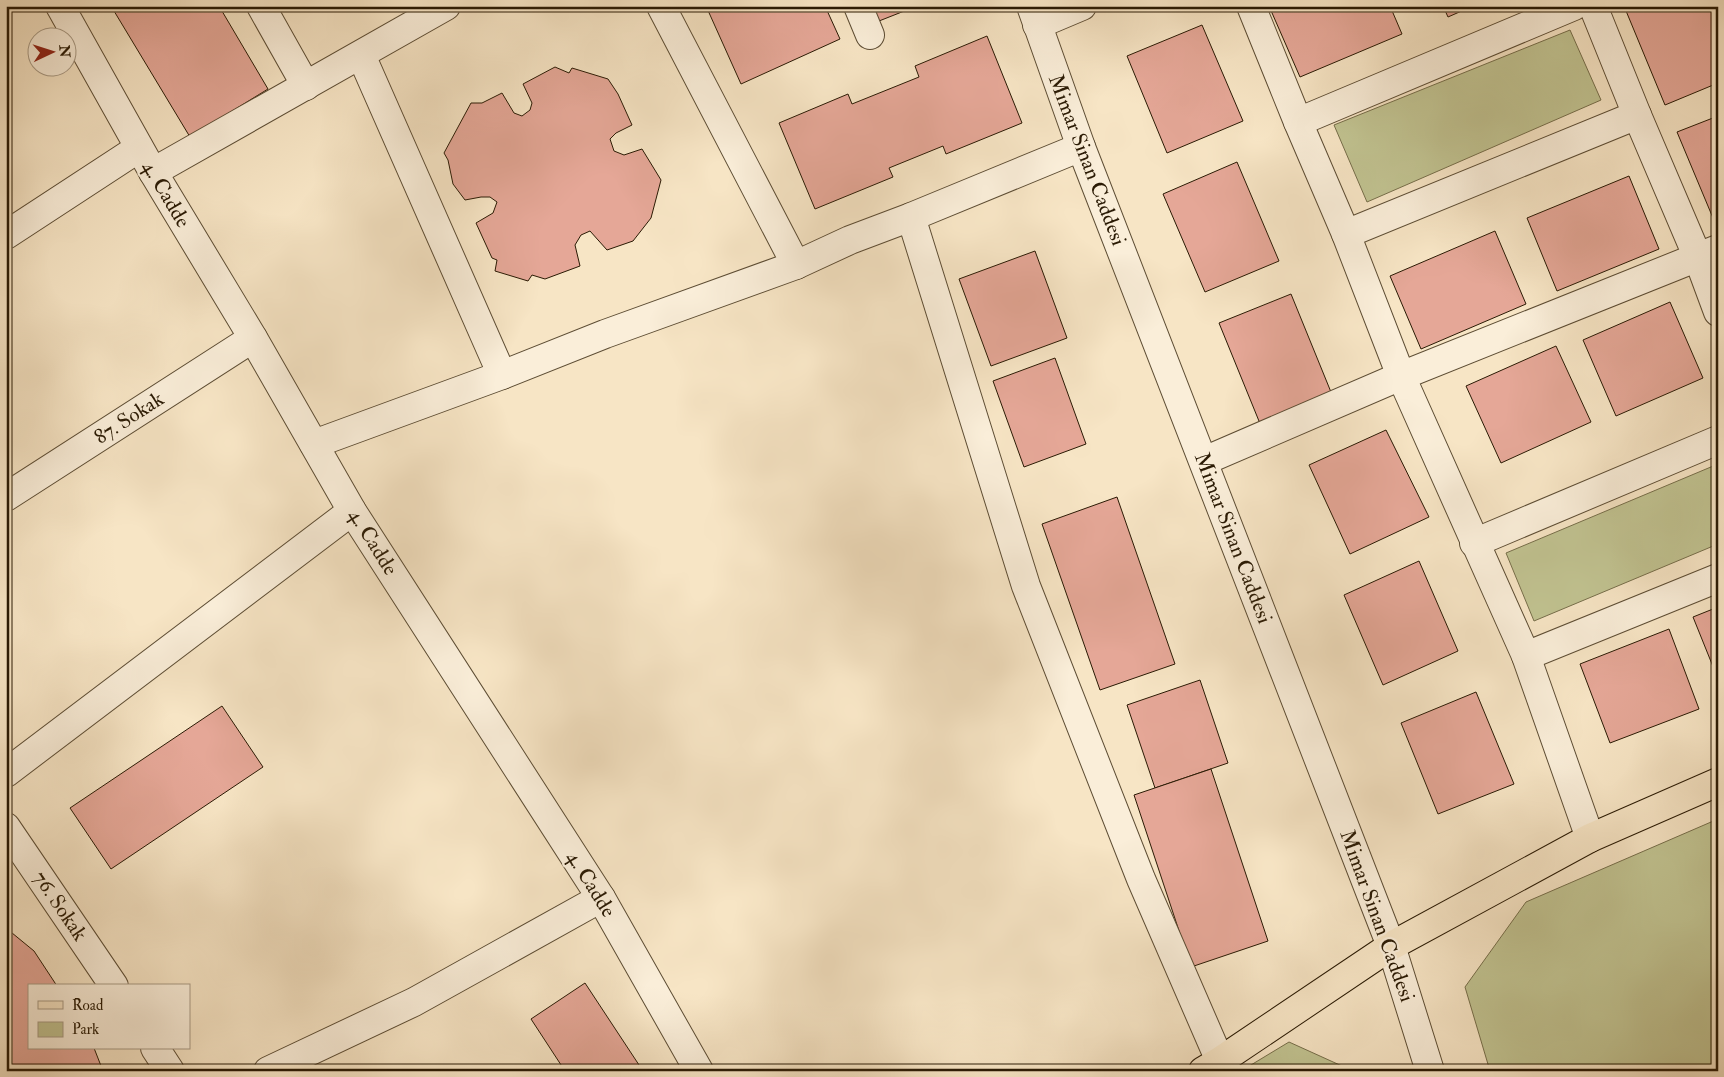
<svg xmlns="http://www.w3.org/2000/svg" width="1724" height="1077" viewBox="0 0 1724 1077" font-family="'IM FELL Double Pica',serif">
<style>
.green{fill:#c1c391;stroke:#766e4a}
.building{fill:#e5a797;stroke:#2a1a04}
.lines{fill:none;stroke-linecap:round;stroke-linejoin:round}
.minor-casing{stroke:#5d4d34;stroke-width:30}
.major-casing{stroke:#2a1a04;stroke-width:30}
.minor{stroke:#faeed9;stroke-width:28}
.major{stroke:#f7e5c5;stroke-width:28}
.labels{text-anchor:middle;dominant-baseline:central;stroke-width:4.5;stroke-linejoin:round;paint-order:stroke}
.street-label{font-size:21px;fill:#2a1a04;stroke:#faeed9}
</style>
<rect width="100%" height="100%" fill="#f7e5c5"/>
<filter id="stains"><feTurbulence type="fractalNoise" baseFrequency=".004" numOctaves="4"/><feColorMatrix values="0 0 0 0 .2 0 0 0 0 .09 0 0 0 0 .02 0 0 0 .5 -.17"/></filter>
<radialGradient id="worn" r=".72"><stop offset=".6" stop-color="#630" stop-opacity="0"/><stop offset="1" stop-color="#630" stop-opacity=".3"/></radialGradient>
<g class="green">
<path d="M1570,30l31,70 -234,102 -33,-77z"/>
<path d="M1718,464v80l-184,77 -28,-68z"/>
<path d="M1718,819v252h-228l-25,-84 61,-85z"/>
<path d="M1289,1042l64,29h-112z"/>
</g>
<g class="building">
<path d="M111,6h108l49,83 -78,48z"/>
<path d="M706,6h119l15,33 -99,45z"/>
<path d="M873,6h44l-38,15z"/>
<path d="M1269,6h121l12,28 -102,43z"/>
<path d="M1443,6h30l-25,11z"/>
<path d="M1624,6h88l6,15v62l-53,22z"/>
<path d="M1202,25l41,96 -76,32 -40,-97z"/>
<path d="M987,36l35,87 -76,31 -3,-8 -54,22 4,9 -78,32 -36,-86 69,-29 4,10 67,-27 -4,-11z"/>
<path d="M555,67l14,6 3,-5 36,11 10,15 14,31 -16,8 -6,6 4,12 10,4 18,-6 19,31 -10,38 -18,23 -26,9 -17,-19 -9,4 -6,10 5,21 -35,13 -13,-4 -4,6 -33,-10 2,-11 -5,-2 -16,-35 17,-10 4,-11 -7,-5h-9l-16,3 -12,-16 -5,-24 -4,-7 27,-50h11l20,-10 12,20 8,3 8,-6 2,-7 -9,-19z"/>
<path d="M1718,116v114l-41,-98z"/>
<path d="M1237,162l42,99 -74,31 -42,-98z"/>
<path d="M1629,176l30,73 -102,42 -30,-73z"/>
<path d="M1495,231l31,73 -105,45 -31,-73z"/>
<path d="M1035,251l32,87 -76,28 -32,-87z"/>
<path d="M1291,294l42,103 -72,29 -42,-103z"/>
<path d="M1670,302l33,76 -87,38 -33,-76z"/>
<path d="M1556,346l35,76 -90,41 -35,-77z"/>
<path d="M1055,358l31,86 -62,23 -31,-86z"/>
<path d="M1386,430l43,87 -79,37 -41,-89z"/>
<path d="M1117,497l58,167 -75,26 -58,-166z"/>
<path d="M1419,561l39,90 -75,34 -39,-90z"/>
<path d="M1718,607v72l-25,-62z"/>
<path d="M1669,629l30,80 -89,34 -30,-79z"/>
<path d="M1200,680l28,83 -73,25 -28,-83z"/>
<path d="M1476,692l38,92 -76,30 -37,-91z"/>
<path d="M222,706l41,61 -152,102 -41,-61z"/>
<path d="M1211,769l57,172 -77,26 -57,-172z"/>
<path d="M6,928l28,23 23,35h-28v62h65l9,23h-97z"/>
<path d="M585,983l58,88h-78l-34,-52z"/>
</g>
<g class="lines">
<defs>
<g id="minor">
<path d="M60,6l93,166 100,166 99,173 249,387 98,173"/>
<path d="M261,6l45,80"/>
<path d="M661,6l135,259"/>
<path d="M858,6l12,29"/>
<path d="M1031,6l50,141 310,799 39,125"/>
<path d="M1251,6l47,116 48,112 55,142 125,280 64,182"/>
<path d="M1593,6l44,109 61,143 20,54"/>
<path d="M1037,25l45,-19"/>
<path d="M361,55l141,320"/>
<path d="M1298,122l276,-116"/>
<path d="M153,172l293,-166"/>
<path d="M911,217l115,369 115,293 79,182"/>
<path d="M1346,234l291,-119"/>
<path d="M6,235l133,-87"/>
<path d="M314,444l188,-69 103,-41 191,-69 54,-25 61,-23 170,-70"/>
<path d="M1204,461l197,-85 317,-127"/>
<path d="M6,497l247,-159"/>
<path d="M1474,543l244,-103"/>
<path d="M1526,656l192,-78"/>
<path d="M6,773l346,-262"/>
<path d="M6,827l108,159"/>
<path d="M155,1048l15,23"/>
<path d="M268,1071l146,-69 187,-104"/>
</g>
<path id="major" d="M1203,1071l17,-10 171,-115 199,-108 128,-56"/>
</defs>
<use href="#minor" class="minor-casing"/>
<use href="#major" class="major-casing"/>
<use href="#minor" class="minor"/>
<use href="#major" class="major"/>
</g>
<g class="labels">
<g class="street-label">
<text transform="translate(1087 160) rotate(69)">Mimar Sinan Caddesi</text>
<text transform="translate(166 194) rotate(59)">4. Cadde</text>
<text transform="translate(129 418) rotate(-33)">87. Sokak</text>
<text transform="translate(1233 538) rotate(69)">Mimar Sinan Caddesi</text>
<text transform="translate(373 542) rotate(58)">4. Cadde</text>
<text transform="translate(591 884) rotate(58)">4. Cadde</text>
<text transform="translate(60 906) rotate(56)">76. Sokak</text>
<text transform="translate(1377 916) rotate(70)">Mimar Sinan Caddesi</text>
</g>
</g>
<rect width="1724" height="1077" fill="none" stroke="#f7e5c5" stroke-width="25"/>
<rect x="8" y="8" width="1709" height="1062" fill="none" stroke="#2a1a04" stroke-width="2.5"/>
<rect x="12" y="12" width="1699" height="1052" fill="none" stroke="#2a1a04"/>
<rect x="28" y="984" width="162" height="65" fill="#faeed9" stroke="#a79984"/>
<rect x="38" y="1001" width="25" height="8" fill="#f7e5c5" stroke="#a79984"/>
<text x="72" y="1010" font-size="15" fill="#2a1a04">Road</text>
<rect x="38" y="1022" width="25" height="15" fill="#c1c391" stroke="#a79984"/>
<text x="72" y="1034" font-size="15" fill="#2a1a04">Park</text>
<g transform="translate(52 52) rotate(86)"><circle r="24" fill="#faeed9" stroke="#a79984"/>
<path d="M0-4L9 19L0 12L-9 19Z" fill="#8f2418"/>
<text y="-8" font-size="14" font-weight="bold" text-anchor="middle" fill="#2a1a04">N</text>
</g>
<rect width="100%" height="100%" filter="url(#stains)"/>
<rect width="100%" height="100%" fill="url(#worn)"/>
</svg>
